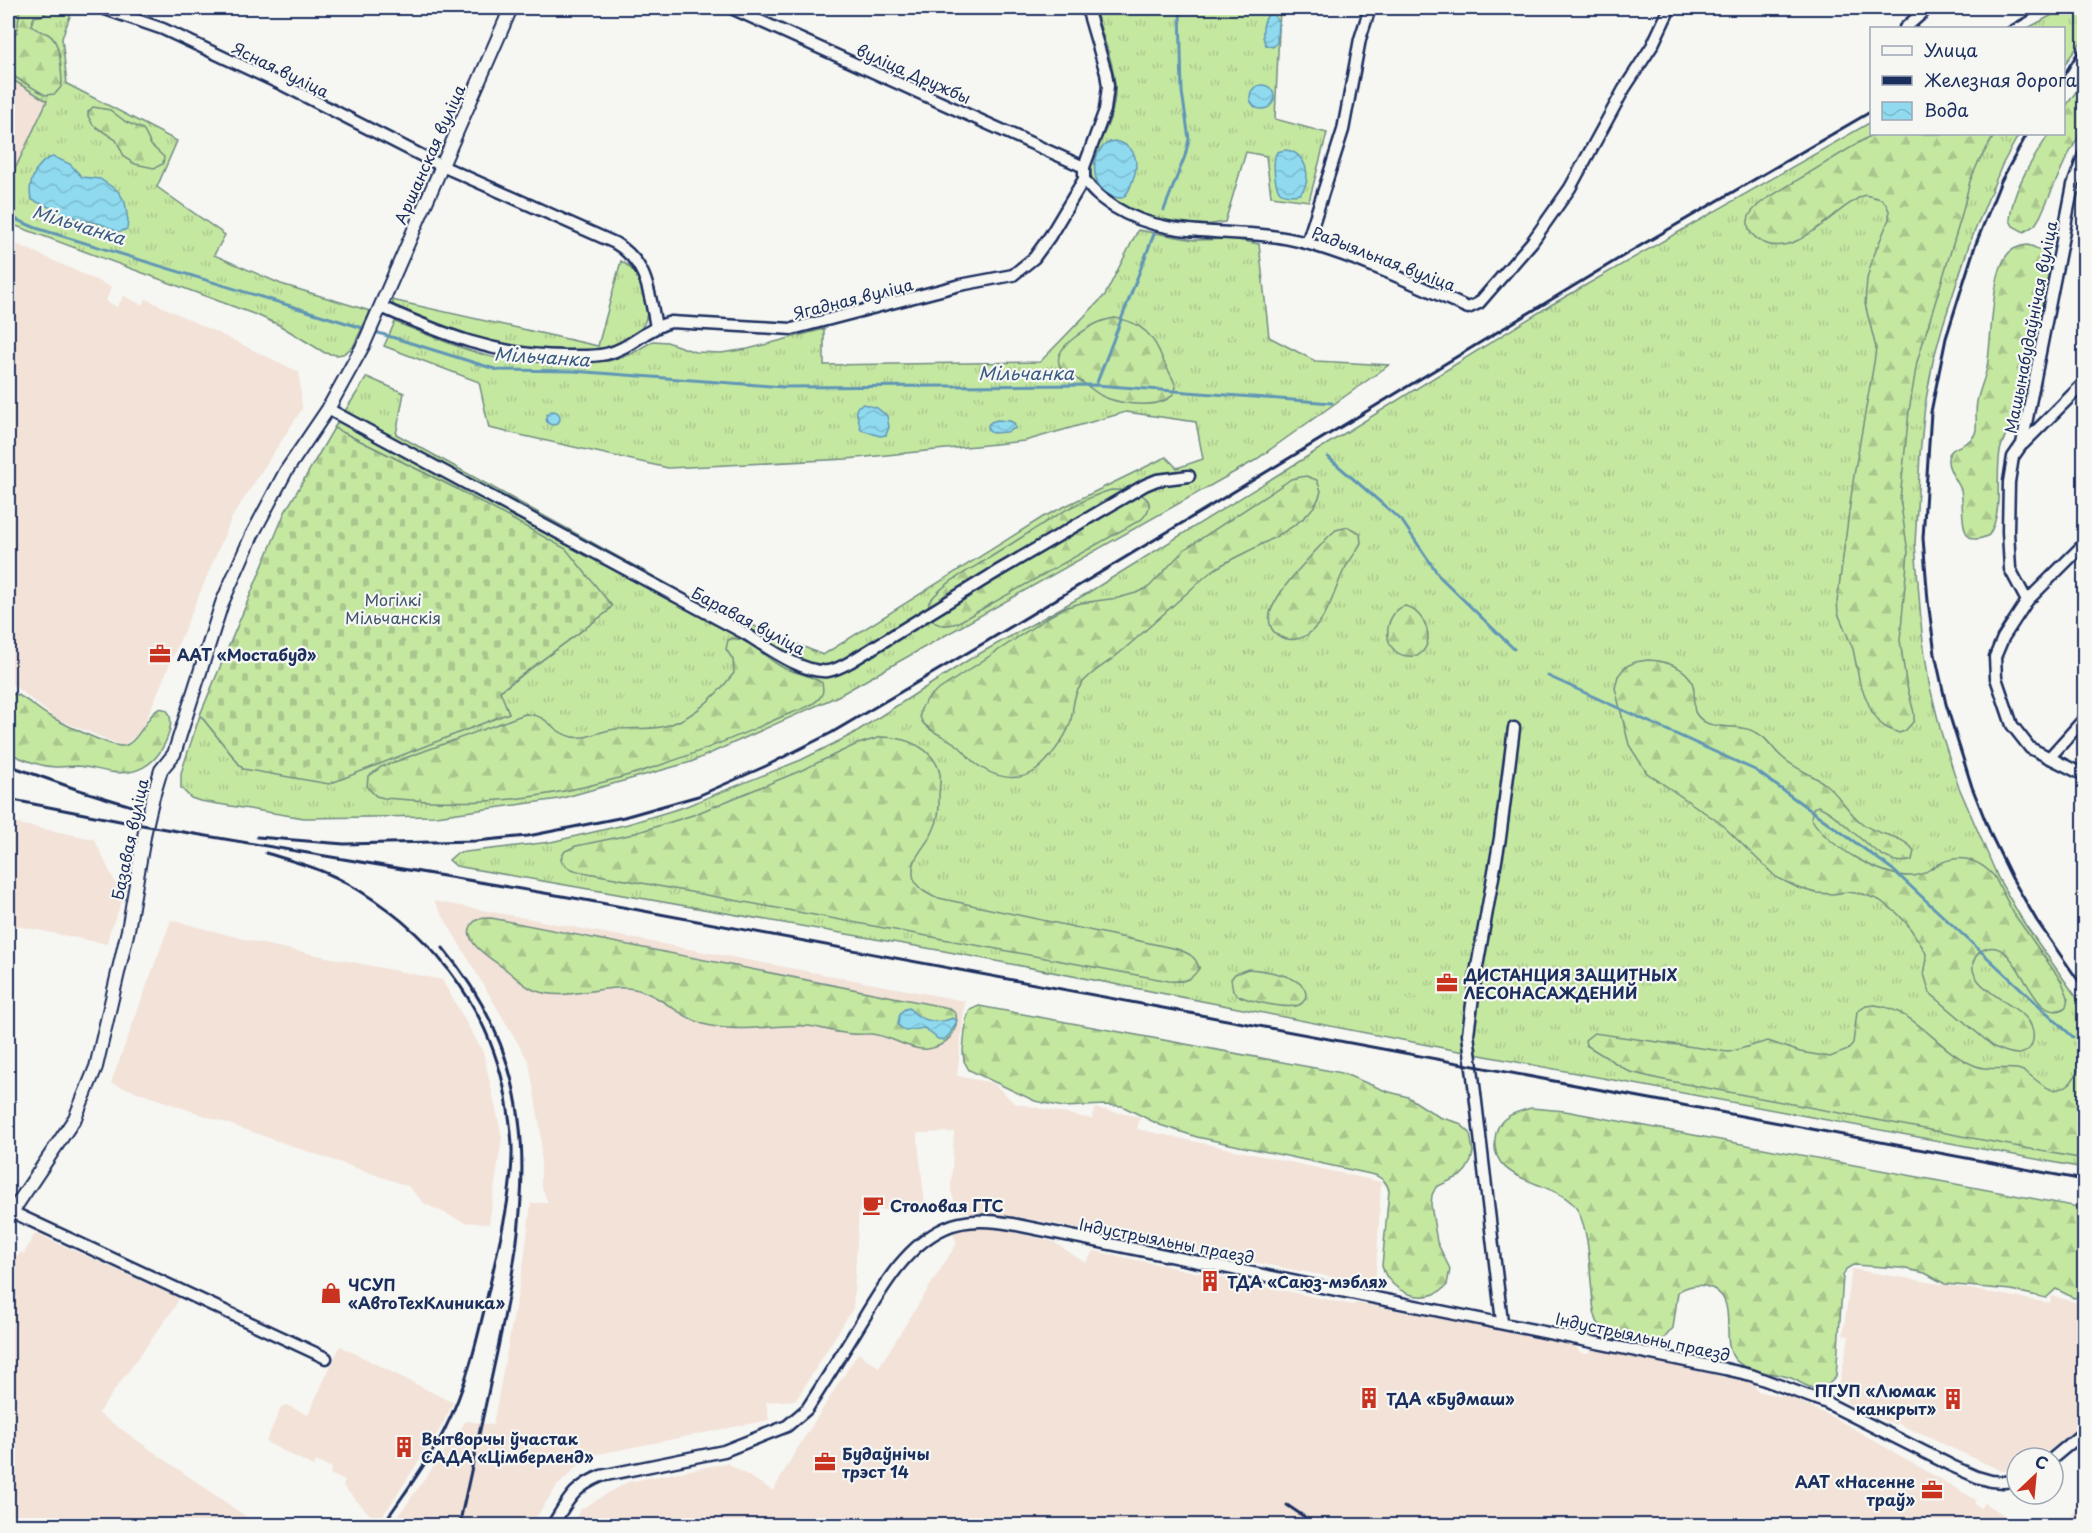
<svg xmlns="http://www.w3.org/2000/svg" width="2092" height="1533" viewBox="0 0 2092 1533" font-family="'Playpen Sans',sans-serif">
<style>
.built{fill:#f2e2d8}
.grass{fill:url(#grass-tufts);stroke:#708c80;stroke-width:1.5}
.forest{fill:url(#forest-firs);stroke:#708c80;stroke-width:1.5}
.cemetery{fill:url(#cemetery-stones);stroke:#708c80;stroke-width:1.5}
.water{fill:url(#water-waves);stroke:#6196b5;stroke-width:1.5}
.lines{fill:none;stroke-linecap:round;stroke-linejoin:round}
.stream{stroke:#6196b5;stroke-width:3}
.minor-casing{stroke:#1b2f5e;stroke-width:15}
.tertiary-casing{stroke:#1b2f5e;stroke-width:16}
.minor{stroke:#f6f6f2;stroke-width:10}
.tertiary{stroke:#f6f6f2;stroke-width:12}
.rail{stroke:#1b2f5e;stroke-width:3}
.labels{text-anchor:middle;dominant-baseline:central;stroke-width:4.5;stroke-linejoin:round;paint-order:stroke}
.street-label{font-size:16px;fill:#1b2f5e;stroke:#f6f6f2}
.park-label{font-size:16px;fill:#3d546b;stroke:#f6f6f2}
.poi-label{font-size:16px;font-weight:bold;fill:#1b2f5e;stroke:#f6f6f2;text-anchor:start}
.water-label{font-size:18px;font-style:italic;fill:#385a82;stroke:#f6f6f2}
</style>
<defs>
<pattern id="grass-tufts" width="24" height="20" patternUnits="userSpaceOnUse" patternTransform="scale(1.5)"><rect width="24" height="20" fill="#c5e8a1"/><path d="M3 7l-1-3M5 7V3M7 7l1-3M15 17l-1-3M17 17v-4M19 17l1-3" fill="none" stroke="#a9c78d"/></pattern>
<pattern id="forest-firs" width="22" height="20" patternUnits="userSpaceOnUse" patternTransform="scale(1.5)"><rect width="22" height="20" fill="#c5e8a1"/><path d="M5 1l3.5 6h-7zM16 11l3.5 6h-7z" fill="#a9c78d"/></pattern>
<pattern id="cemetery-stones" width="16" height="16" patternUnits="userSpaceOnUse" patternTransform="scale(1.5)"><rect width="16" height="16" fill="#c5e8a1"/><path d="M2 7V4a2 2 0 0 1 4 0v3zM10 15v-3a2 2 0 0 1 4 0v3z" fill="#a9c78d"/></pattern>
<pattern id="water-waves" width="16" height="10" patternUnits="userSpaceOnUse" patternTransform="scale(1.5)"><rect width="16" height="10" fill="#8fdaef"/><path d="M0 5q4-4 8 0t8 0" fill="none" stroke="#7bbbcf"/></pattern>
</defs>
<rect width="100%" height="100%" fill="#f6f6f2"/>
<filter id="ink" filterUnits="userSpaceOnUse"><feTurbulence type="fractalNoise" baseFrequency=".0167" numOctaves="2"/><feDisplacementMap in="SourceGraphic" scale="12" xChannelSelector="R" yChannelSelector="G"/><feConvolveMatrix kernelMatrix="1 2 1 2 8 2 1 2 1" color-interpolation-filters="sRGB"/></filter>
<g filter="url(#ink)">
<g class="built">
<path d="M8,77l39,24 -39,83z"/>
<path d="M8,240l103,47 -5,14 11,6 7,-11 18,9 4,-6 153,73 3,37 -70,108 -86,203 -8,14 -15,12 -68,-28 -47,-37z"/>
<path d="M8,822l86,17 29,60 -14,34 -2,11 -99,-20z"/>
<path d="M434,901l531,100 -8,75 36,7 21,20 78,16 3,-11 45,9 -3,12 244,53 -5,91 -3,12 -358,-69 -54,-4 -7,-12 -3,-10 3,-58 -37,1 8,73h-32l-1,4 -33,-1 -6,99 -57,92 -30,2 3,18 -181,36 -31,30 -26,39 -140,1 75,-105 27,4 31,-164 7,-58h17l-7,-18v-52l-12,-71z"/>
<path d="M171,920l96,25 175,35 41,72 19,85 -13,87 -25,-2 -39,-18 -17,-18 -297,-103z"/>
<path d="M8,980l9,2 -9,45z"/>
<path d="M985,1225l69,17 31,21 9,-12 249,52 10,2 5,-2 215,41 8,9h7l5,-5 160,35 4,8 21,5h10l54,26 134,78 -2,4 7,4 3,-5 36,22 -1450,1 11,-17 47,-27 99,-19 46,28 21,-37 64,-101 21,14 78,-124 -5,-12 9,-3z"/>
<path d="M35,1233l144,65 -5,10 -76,105 160,112h-250v-255l13,-18 3,2z"/>
<path d="M1852,1269l198,34 1,-7 33,8v119l-41,32 -5,3h-21v11l-15,2 -105,-48 -1,2 -34,-14 -16,-9 4,-12 -11,-3 10,-51 -6,-1z"/>
<path d="M340,1346l113,57 -13,26 -62,94 -35,-37 2,-5 -15,-7 2,-6 -16,-7 -3,5 -47,-24 15,-34 5,-3 22,10z"/>
<path d="M2077,1507l7,4v14h-17z"/>
</g>
<g class="grass">
<path d="M8,8h65l-11,30 5,46 110,57 -20,46 68,48 -11,20 67,29 89,27 -17,36 -10,7 -6,1 -12,-2 -46,-28 -20,-9 -251,-93v-39l39,-83 -39,-24z"/>
<path d="M1095,8h185l-5,111 52,14 -18,68 -38,-5 -5,-40 -20,-4 -21,70c-14,2 -27,5 -41,3 -26,-3 -99,-25 -93,-59 1,-8 5,-15 8,-22 9,-18 17,-36 16,-57 -1,-26 -14,-53 -20,-79z"/>
<path d="M2065,8h19v30l-20,27v-37h-36z"/>
<path d="M1871,122l1,12h147l-17,31 -33,80 -26,80 -10,36 -8,44 -5,49 -5,90 7,90 7,49 12,49 17,53 40,93 26,45 60,85v160l-620,-116 -520,-101 -488,-85 -7,-6 8,-7 94,-11 77,-18 56,-17 117,-47 50,-25 119,-76 116,-65 465,-289z"/>
<path d="M1138,230l56,10 38,-1 27,5 10,93 46,24 74,4 -135,96 -416,235 -147,66 -132,37 -123,17 -132,2 -104,-17 -9,-3 -10,-10v-15l19,-58 43,54 266,-56 -10,-21 108,-80 -150,-123 -123,-61 33,-51 37,16 -8,41 313,173 114,48 220,-138 123,-60 11,11 26,-9 -7,-37 -70,-10 -101,29 -178,18 -179,9 -179,-40 -10,-46 -95,-36 11,-24c36,14 73,31 111,38 34,5 69,1 103,1l22,-7 22,-13 14,1 28,10 26,1 27,-4 76,-20v36l216,-3 65,-67z"/>
<path d="M621,261c17,10 24,25 26,45 4,66 -132,43 -167,33 -30,-9 -58,-22 -86,-33l-2,-6 206,46z"/>
</g>
<g class="forest">
<path d="M20,8h23l2,7 -11,2 -3,8c5,6 11,6 17,9 13,7 13,34 14,48l-1,5 -6,7 -10,1 -37,-22v-37l6,-1 3,-3z"/>
<path d="M2084,80v47l-19,34 -25,56 -5,8 -11,7 -11,-6 -3,-6c2,-31 23,-61 39,-86h15v-25z"/>
<path d="M93,107l17,3 16,12 17,7 8,16 13,12 -1,7 -9,4 -19,-4 -10,-6 -9,-18 -23,-15 -5,-9v-4z"/>
<path d="M1873,134h122l-17,29 -8,18 -9,37 -44,144 -8,49 -9,88 8,53 -8,88 6,42 8,31v8l-9,10 -6,2 -12,-5 -7,-5 -8,-11 -12,-28 -7,-35 -15,-36 -1,-11 17,-127 20,-112 2,-15 -11,-44 2,-25 5,-19 17,-41v-8l-3,-7 -5,-5 -16,-4c-30,11 -67,65 -103,47 -7,-4 -14,-10 -14,-18 -1,-10 8,-17 15,-23z"/>
<path d="M2027,245c14,3 20,10 23,24l-28,130c-6,18 -18,34 -22,52 -5,28 4,59 -11,84 -34,18 -24,-29 -28,-45 -3,-9 -13,-19 -13,-29 -1,-18 24,-12 28,-31 1,-9 -1,-18 1,-28 2,-12 8,-23 10,-35 5,-27 4,-91 20,-112 5,-7 12,-9 20,-10z"/>
<path d="M1115,318c27,4 39,18 48,42 4,9 10,17 13,27 -5,25 -56,18 -74,9 -8,-4 -14,-11 -22,-15 -8,-5 -19,-7 -21,-17 -3,-11 7,-20 15,-26 13,-10 25,-18 41,-20z"/>
<path d="M1306,476l11,4 4,11c-7,37 -78,59 -106,78 -10,7 -19,16 -28,24 -24,21 -47,43 -71,63 -11,9 -27,17 -35,29 -9,11 -7,25 -11,39 -4,13 -23,39 -35,47 -18,12 -42,6 -59,-7 -7,-5 -12,-14 -19,-19 -17,-13 -56,-20 -26,-50l119,-79 14,-8 17,-5 37,-5 18,-5 13,-6 36,-38 99,-65 7,-5z"/>
<path d="M1111,490c17,0 54,4 31,29l-185,104c-18,6 -31,0 -28,-21 17,-22 45,-34 68,-49 34,-21 76,-52 114,-63z"/>
<path d="M1348,527l12,6 1,10c-5,10 -12,18 -17,27 -10,21 -15,45 -32,61 -21,20 -55,2 -38,-27 13,-25 36,-46 55,-68l7,-6z"/>
<path d="M1405,606c21,6 33,38 12,50 -40,5 -34,-45 -12,-50z"/>
<path d="M733,638c19,2 32,20 49,29 13,7 28,7 40,16 1,4 2,9 -1,13 -7,11 -28,16 -40,21 -82,37 -170,70 -260,81 -46,6 -91,4 -137,0l-8,-2 -9,-9 1,-10 13,-10 144,-53c25,1 25,17 44,22 14,5 28,-4 41,-6 17,-3 34,0 51,-3 30,-6 55,-31 73,-54l-1,-13 -7,-11 2,-9z"/>
<path d="M1648,660c20,1 46,9 46,33 0,7 -1,12 1,19 13,22 37,10 58,19 15,6 18,17 30,27 12,11 29,16 42,26 15,11 23,29 38,40 16,13 40,10 51,27l-2,9c-30,13 -68,-45 -94,-54l-5,2 -2,10c16,28 71,60 103,58 9,-1 15,-6 21,-10 22,-13 42,-8 59,10l20,38 48,68 6,15 -2,10c-35,23 -44,-66 -78,-59 -5,1 -8,3 -11,7 -21,28 40,49 51,65 8,12 8,30 -8,34 -9,1 -19,-4 -26,-7l-64,-54 -6,-19 3,-15 -2,-8 -17,-26 -11,-12 -18,-13 -16,-6 -16,-2 -14,2 -17,-1 -18,-5 -22,-11 -56,-54 -73,-50 -18,-28 -14,-57 3,-12 7,-9 10,-5z"/>
<path d="M16,694c13,6 22,16 35,23 13,7 59,30 72,29 17,-2 28,-43 41,-37 8,3 7,14 6,20 -8,30 -28,48 -60,43 -11,-2 -21,-5 -32,-6 -8,0 -15,1 -23,1 -17,-1 -32,-7 -47,-15v-57z"/>
<path d="M881,737c24,0 53,10 59,37 1,7 -1,15 -1,23 0,11 0,22 -5,32 -6,16 -23,27 -21,46 2,12 11,17 21,22l243,52c11,4 19,7 22,19 -7,13 -16,14 -30,13l-592,-110 -10,-4 -6,-7 1,-4 3,-5 11,-5 53,-11 64,-20 107,-44 55,-26z"/>
<path d="M491,918l453,89 5,1 7,6c3,19 -10,32 -28,35 -19,2 -38,-14 -57,-15 -9,0 -18,1 -27,-1 -12,-1 -24,-6 -36,-7 -35,-2 -71,8 -105,-2 -25,-8 -43,-30 -69,-35 -33,-6 -68,14 -100,1 -11,-4 -19,-14 -29,-21 -11,-9 -43,-26 -34,-43 4,-8 12,-8 20,-8z"/>
<path d="M1248,969c14,1 56,6 58,25 0,5 -3,9 -7,11 -12,5 -48,-4 -60,-9l-6,-5 -2,-12 4,-5z"/>
<path d="M1875,1005c44,6 63,47 101,61 14,5 27,1 41,3 18,2 29,33 52,15 7,-6 9,-16 15,-22v97l-425,-80 -29,-7 -44,-27 -1,-5 9,-7 135,19 39,-11 32,11 30,5 18,-7 5,-7 4,-31 9,-6z"/>
<path d="M979,1006l363,67 44,18 22,6 31,20 20,6 11,10 3,19 -2,9 -5,9 -6,6 -24,11 -4,8 -1,10 6,37 13,27 -3,16c-20,23 -58,8 -65,-19l7,-75c-2,-9 -6,-12 -14,-16l-178,-38 -37,-12 -38,-19 -17,-1 -42,2 -28,-6 -66,-31 -5,-9 -1,-10 3,-31 4,-10z"/>
<path d="M1531,1108l34,3 519,97v88l-10,2 -18,-9 -10,9 -35,-8 -66,-6 -20,-11 -24,-5 -48,-3 -7,4 -3,7 -7,101c-6,6 -11,12 -19,12 -10,-1 -18,-8 -26,-11 -16,-6 -45,-4 -57,-20 -15,-20 8,-64 -29,-72 -10,-2 -18,0 -27,6l-5,36 -13,15c-20,4 -49,1 -62,-20 -5,-9 -5,-21 -6,-31 -3,-26 -2,-57 -14,-81 -17,-33 -94,-24 -82,-78 4,-17 20,-21 35,-25z"/>
</g>
<path class="cemetery" d="M334,428l123,61 109,60 46,57 -5,6 -107,79 9,22 -180,71 -86,-15 -43,-54 85,-203z"/>
<g class="water">
<path d="M1273,14l5,7 -1,22 -4,4 -7,-2c-5,-8 -4,-23 2,-30z"/>
<circle cx="1262" cy="97" r="12"/>
<path d="M1114,141c23,4 26,22 18,41 -2,7 -4,12 -10,16 -33,1 -37,-51 -8,-57z"/>
<path d="M1285,150c21,1 29,30 15,44 -6,1 -15,2 -20,-2 -6,-7 -8,-33 -3,-40z"/>
<path d="M54,157l16,7 12,13 18,2 18,12 7,11 3,19 -1,8 -7,3 -4,-1 -15,-7 -23,-5 -46,-19c-7,-14 6,-42 22,-43z"/>
<path d="M863,404l14,4 10,8 2,11 -3,8 -6,1 -19,-6 -5,-20 2,-4z"/>
<circle cx="553" cy="418" r="7"/>
<path d="M997,420l13,1 4,2 1,5 -8,4 -15,1 -4,-3v-5l3,-3z"/>
<path d="M909,1008c11,13 28,17 44,10l4,3 -7,13 -6,6 -6,-1 -14,-11 -19,3 -7,-6c1,-9 1,-15 11,-17z"/>
</g>
<g class="lines">
<g class="stream">
<path d="M1164,210l21,-54 4,-17 -7,-47 -2,-84"/>
<path d="M8,216l28,12 330,101"/>
<path d="M372,331l126,39 75,1 210,16 313,-2 236,18"/>
<path d="M1096,385l58,-151"/>
<path d="M1328,457l74,64 38,56 74,72"/>
<path d="M1548,676l207,94 137,99 181,168"/>
</g>
<defs>
<g id="minor">
<path d="M102,8l61,21 122,57 157,80 173,77c33,20 34,49 41,84"/>
<path d="M731,8l353,159"/>
<path d="M1905,28l23,-20"/>
<path d="M2084,155l-11,30 -51,259 -9,13 -4,25 -1,49 2,38 17,32 -24,37 -8,19 1,21 16,47 18,23 54,27"/>
<path d="M1084,179c8,13 18,20 30,28 59,37 128,17 192,36 56,16 109,41 162,65l11,-5 53,-61 38,-54 54,-99 28,-43 18,-38"/>
<path d="M1307,243l36,-113 17,-91 10,-31"/>
<path d="M381,307c62,27 114,49 184,49 13,0 27,1 41,-2 24,-5 40,-26 65,-32l121,7 168,-44 53,-10 21,-17 16,-22 34,-57v-12l21,-57 3,-24 -2,-13 -19,-65"/>
<path d="M328,409l418,225c21,13 57,40 82,37 8,-1 15,-5 22,-9l148,-91 147,-86 12,-5 32,-4"/>
<path d="M2023,444l61,-61"/>
<path d="M2027,601l57,-57"/>
<path d="M2049,758l35,-39"/>
<path d="M12,1212l314,146"/>
<path d="M1502,1322l-34,-288 9,-67 23,-129 14,-110"/>
<path d="M2053,1458l31,-26"/>
<path d="M552,1526c16,-25 20,-38 49,-50l123,-25 63,-25 20,-17c17,-26 33,-52 49,-78 23,-37 47,-84 89,-103 21,-10 45,-8 67,-4l713,145 26,6 76,28 125,63 25,11 14,4 13,1 13,-2"/>
</g>
<path id="tertiary" d="M8,1218l67,-100 21,-51 32,-137 17,-99 8,-34 8,-27 13,-16 48,-151 30,-68 34,-64 42,-62 36,-65 147,-336"/>
</defs>
<use href="#minor" class="minor-casing"/>
<use href="#tertiary" class="tertiary-casing"/>
<use href="#minor" class="minor"/>
<use href="#tertiary" class="tertiary"/>
<g class="rail">
<path d="M2007,28l35,-20"/>
<path d="M2064,75l20,-32"/>
<path d="M2027,134l-26,47 -26,65 -29,92 -15,74 -8,126 5,63 7,53 11,50 26,83 19,48 21,43 25,43 47,68"/>
<path d="M8,765l68,24 62,19"/>
<path d="M8,799l122,24 444,75 1510,282"/>
<path d="M257,837l87,7 132,-3 52,-5 96,-19 74,-21 68,-30 65,-33 153,-90 649,-393 239,-139"/>
<path d="M266,853c26,8 53,15 77,28 84,46 145,121 163,216 3,20 7,39 6,59 -1,42 -12,83 -21,124 -12,52 -23,104 -47,151 -17,33 -41,64 -62,95"/>
<path d="M443,948c106,127 85,259 53,409 -12,56 -25,112 -37,169"/>
<path d="M1287,1505l31,21"/>
</g>
</g>
</g>
<defs>
<symbol id="office-bare" viewBox="-9 -9 18 18"><path d="M-6-3h4V-5.5h4V-3h4V5H-6ZM-1-4.5V-3h2v-1.5ZM-6 0V1H6V0Z" fill="#c8321e" stroke="#f6f6f2" stroke-width="2.5" paint-order="stroke"/></symbol>
<symbol id="cafe-bare" viewBox="-9 -9 18 18"><path d="M-5.5-4.5H6V0H3Q3 3.5 0 3.5H-2.5Q-5.5 3.5-5.5 0ZM3-3.2v2h1.7v-2ZM-6 4.5H4V6H-6Z" fill="#c8321e" stroke="#f6f6f2" stroke-width="2.5" paint-order="stroke"/></symbol>
<symbol id="building-bare" viewBox="-9 -9 18 18"><path d="M-4-6H4V6H1V3H-1V6H-4ZM-2.5-4.3h1.7v1.8h-1.7ZM.8-4.3h1.7v1.8H.8ZM-2.5-1h1.7V.8h-1.7ZM.8-1h1.7V.8H.8Z" fill="#c8321e" stroke="#f6f6f2" stroke-width="2.5" paint-order="stroke"/></symbol>
<symbol id="shop-bare" viewBox="-9 -9 18 18"><path d="M-5-2.5h2.3a2.7 3.5 0 0 1 5.4 0H5L5.5 6h-11ZM-1.5-2.5h3a1.5 2.3 0 0 0-3 0Z" fill="#c8321e" stroke="#f6f6f2" stroke-width="2.5" paint-order="stroke"/></symbol>
</defs>
<g fill-rule="evenodd">
<use href="#office-bare" x="145" y="639" width="30" height="30"/>
<use href="#office-bare" x="1432" y="968" width="30" height="30"/>
<use href="#cafe-bare" x="858" y="1190" width="30" height="30"/>
<use href="#building-bare" x="1195" y="1266" width="30" height="30"/>
<use href="#shop-bare" x="316" y="1278" width="30" height="30"/>
<use href="#building-bare" x="1354" y="1383" width="30" height="30"/>
<use href="#building-bare" x="1938" y="1384" width="30" height="30"/>
<use href="#building-bare" x="389" y="1432" width="30" height="30"/>
<use href="#office-bare" x="810" y="1447" width="30" height="30"/>
<use href="#office-bare" x="1917" y="1475" width="30" height="30"/>
</g>
<g class="labels">
<g class="street-label">
<text transform="translate(281 69) rotate(26)">Ясная вуліца</text>
<text transform="translate(914 73) rotate(24)">вуліца Дружбы</text>
<text transform="translate(429 154) rotate(-66)">Аршанская вуліца</text>
<text transform="translate(1384 258) rotate(21)">Радыяльная вуліца</text>
<text transform="translate(853 298) rotate(-14)">Ягадная вуліца</text>
<text transform="translate(2030 327) rotate(-79)">Машынабудаўнічая вуліца</text>
<text transform="translate(749 620) rotate(28)">Баравая вуліца</text>
<text transform="translate(129 839) rotate(-78)">Базавая вуліца</text>
<text transform="translate(1167 1240) rotate(11)">Індустрыяльны праезд</text>
<text transform="translate(1643 1336) rotate(12)">Індустрыяльны праезд</text>
</g>
<g class="park-label">
<text x="393" y="599">Могілкі<tspan x="393" dy="18">Мільчанскія</tspan></text>
</g>
<g class="poi-label">
<text x="177" y="654">ААТ «Мостабуд»</text>
<text x="1464" y="974">ДИСТАНЦИЯ ЗАЩИТНЫХ<tspan x="1464" dy="18">ЛЕСОНАСАЖДЕНИЙ</tspan></text>
<text x="890" y="1205">Столовая ГТС</text>
<text x="1227" y="1281">ТДА «Саюз-мэбля»</text>
<text x="348" y="1284">ЧСУП<tspan x="348" dy="18">«АвтоТехКлиника»</tspan></text>
<text x="1936" y="1390" text-anchor="end">ПГУП «Люмак<tspan x="1936" dy="18">канкрыт»</tspan></text>
<text x="1386" y="1398">ТДА «Будмаш»</text>
<text x="421" y="1438">Вытворчы ўчастак<tspan x="421" dy="18">САДА «Цімберленд»</tspan></text>
<text x="842" y="1453">Будаўнічы<tspan x="842" dy="18">трэст 14</tspan></text>
<text x="1915" y="1481" text-anchor="end">ААТ «Насенне<tspan x="1915" dy="18">траў»</tspan></text>
</g>
<g class="water-label">
<text transform="translate(79 224) rotate(17)">Мільчанка</text>
<text transform="translate(542 356) rotate(4)">Мільчанка</text>
<text x="1026" y="372">Мільчанка</text>
</g>
</g>
<rect width="2092" height="1533" fill="none" stroke="#f6f6f2" stroke-width="30"/>
<rect x="15" y="15" width="2062" height="1503" fill="none" stroke="#1b2f5e" stroke-width="2" filter="url(#ink)"/>
<rect x="1870" y="27" width="195" height="108" fill="#f6f6f2" stroke="#9ea6b7" stroke-width="1.5"/>
<rect x="1882" y="46" width="30" height="9" fill="#f6f6f2" stroke="#9ea6b7" stroke-width="1.5"/>
<text x="1924" y="57" font-size="18" fill="#1b2f5e">Улица</text>
<rect x="1882" y="76" width="30" height="9" fill="#1b2f5e" stroke="#9ea6b7" stroke-width="1.5"/>
<text x="1924" y="87" font-size="18" fill="#1b2f5e">Железная дорога</text>
<rect x="1882" y="102" width="30" height="18" fill="url(#water-waves)" stroke="#9ea6b7" stroke-width="1.5"/>
<text x="1924" y="117" font-size="18" fill="#1b2f5e">Вода</text>
<g transform="translate(2035 1476) rotate(26)"><circle r="28" fill="#f6f6f2" stroke="#9ea6b7" stroke-width="1.5"/>
<path d="M0-4.5L10 22L0 15L-10 22Z" fill="#c8321e"/>
<text y="-9" font-size="16" font-weight="bold" text-anchor="middle" fill="#1b2f5e">С</text>
</g>
</svg>
